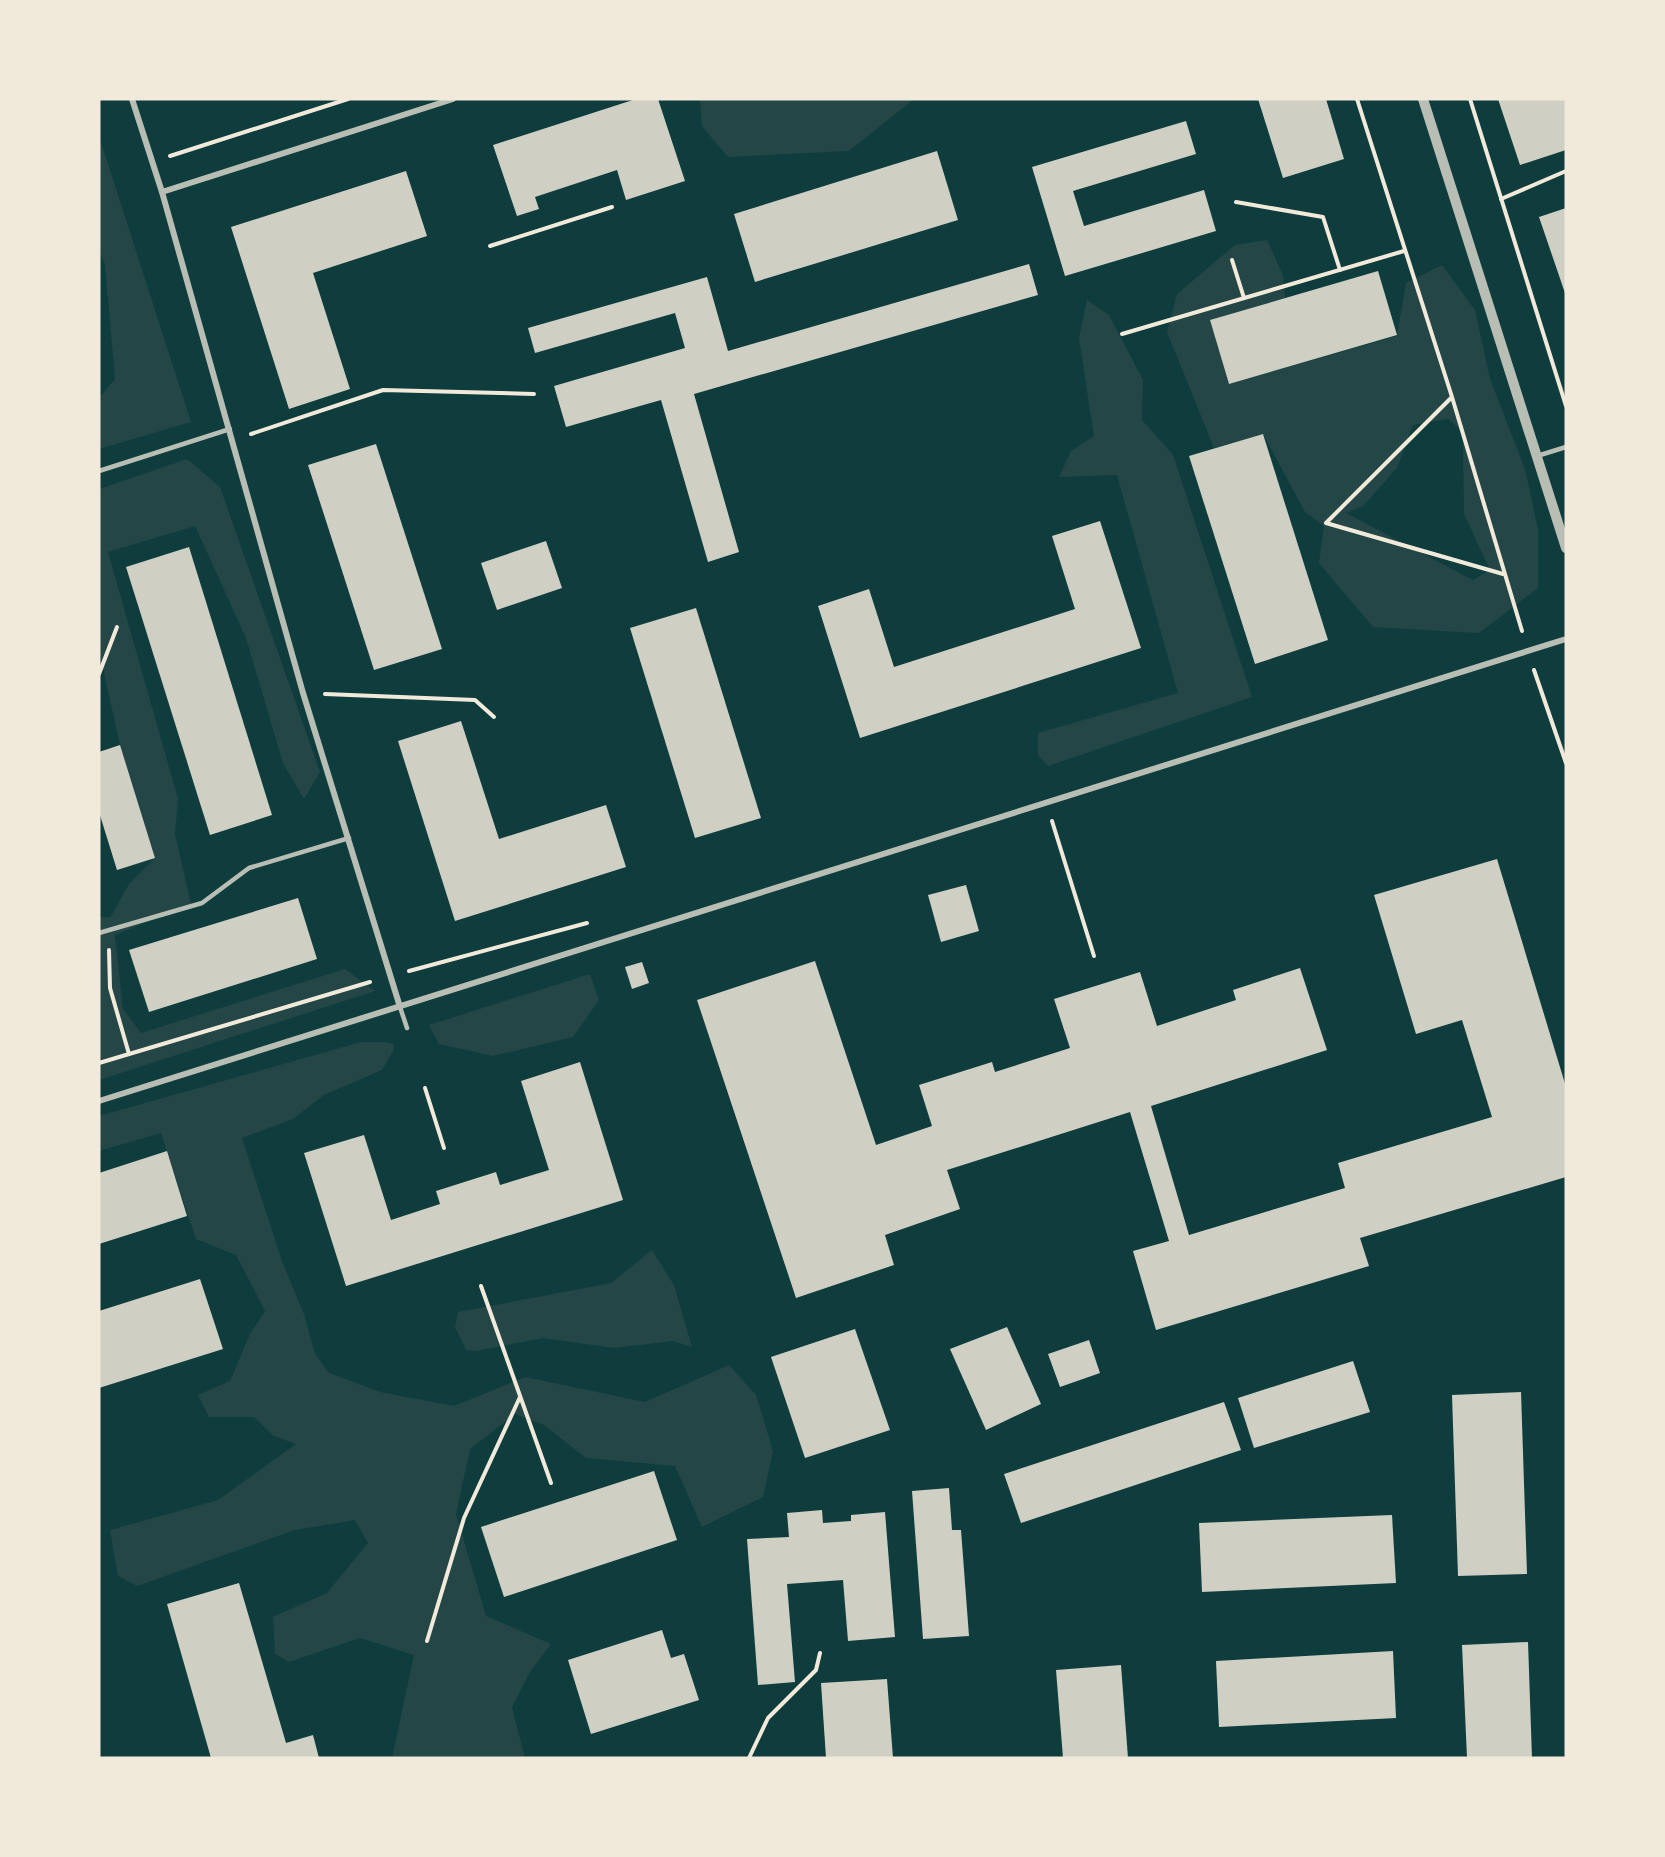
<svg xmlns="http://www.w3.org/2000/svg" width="1665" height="1857" viewBox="0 0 1665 1857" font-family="Inter,sans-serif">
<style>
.green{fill:#244646;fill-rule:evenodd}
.building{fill:#cfcfc3}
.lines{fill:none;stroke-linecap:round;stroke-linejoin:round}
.path{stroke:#f1e9da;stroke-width:4}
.service{stroke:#b8beb3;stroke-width:4.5}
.minor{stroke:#b8beb3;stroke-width:6}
.tertiary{stroke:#b8beb3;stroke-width:10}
</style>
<rect width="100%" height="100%" fill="#0f3d3e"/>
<g class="green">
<path d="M700,99h214l-65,52 -121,6 -26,-31z"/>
<path d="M99,136l92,286 -92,27v-51l16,-19 -10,-115 -6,-13z"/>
<path d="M1267,240l16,35 2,23 -75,22 19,64 168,-48 9,-53 36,-18 33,45 15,69 35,90 13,60v59l-59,45 -106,-6 -54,-64 5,-37 -19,-14 -42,-78 -49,14 -47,-116 10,-38 58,-49zM1448,419l15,13 1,82 26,56 -17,10 -127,-67 17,-7 34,-38 16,-43z"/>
<path d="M1087,300l22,15 34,65 -1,40 31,35 79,242 -204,69 -10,-11v-22l140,-40 -61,-218 -58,2 12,-26 23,-15 -15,-98z"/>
<path d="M187,459l33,28 100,285 -16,27 -21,-36 -37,-125 -51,-112 -87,26 70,247 -3,35 16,70 -76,31 8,74 18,24 204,-64 30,22 -276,89v-164l11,2 19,-34 26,-26 -35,-113 -21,-95v-161z"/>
<path d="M590,974l9,26 -26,37 -80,19 -54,-12 -10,-19z"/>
<path d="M361,1042h25l8,2 -1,7 -11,19 -58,25 -31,24 -51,19 41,126 21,50 11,40 14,19 51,19 74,14 71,-29 120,25 84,-37 27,30 17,56 -10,46 -61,30 -27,-61 -89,-8 -42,-33 -29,-11 -45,35 -14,65 30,102 65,28 -21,28 -18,35 13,51h-133l22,-103 -54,-17 -71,24 -14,-8 -2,-37 54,-24 41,-50 -13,-23 -60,10 -158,56 -19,-10 -8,-46 108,-30 78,-56 -22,-8 -20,-19h-45l-11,-22 32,-14 20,-47 15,-23 -29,-56 -40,-16 -35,-106 -62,18v-35z"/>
<path d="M652,1250l22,35 18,62 -19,-6 -59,7 -71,-10 -67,13 -10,-1 -11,-23 3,-15 153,-29z"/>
</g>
<g class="building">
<path d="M636,99h22l27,82 -59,19 -9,-30 -82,27 4,12 -22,7 -24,-71z"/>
<path d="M1258,99h68l18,60 -61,19z"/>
<path d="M1498,99h68v51l-46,15z"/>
<path d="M1186,121l10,33 -123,37 11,35 120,-36 12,41 -151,45 -33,-109z"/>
<path d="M937,151l21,69 -203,62 -21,-68z"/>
<path d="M406,171l21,65 -114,37 37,116 -61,20 -58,-182z"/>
<path d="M1566,208v88l-27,-79z"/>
<path d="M1029,264l9,31 -344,99 45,158 -31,10 -47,-162 -95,27 -12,-41 131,-38 -10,-35 -140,40 -7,-25 179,-51 21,74z"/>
<path d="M1378,271l19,64 -168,49 -19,-64z"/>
<path d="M1263,434l65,206 -73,24 -66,-208z"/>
<path d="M376,444l66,205 -68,21 -66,-205z"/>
<path d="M1100,521l41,127 -281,90 -42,-132 51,-17 25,78 181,-58 -23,-73z"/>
<path d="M546,541l16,47 -65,22 -16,-47z"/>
<path d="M189,547l83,268 -62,20 -84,-268z"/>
<path d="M696,608l65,210 -66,20 -65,-210z"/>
<path d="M461,721l38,118 107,-34 20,62 -171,54 -57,-180z"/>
<path d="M120,745l35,113 -38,12 -18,-58v-60z"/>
<path d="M1497,859l69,228v90l-206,61 9,28 -213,64 -23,-79 36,-10 -39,-129 -183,58 13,39 -75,26 9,30 -98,33 -99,-298 118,-39 61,184 56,-19 -13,-41 73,-23 3,10 75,-24 -16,-49 86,-27 17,54 79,-26 -3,-10 67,-22 27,82 -176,56 38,129 156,-47 -7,-25 154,-46 -30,-97 -46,14 -42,-139z"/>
<path d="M966,885l13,46 -38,11 -13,-47z"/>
<path d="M298,898l19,61 -168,53 -20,-62z"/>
<path d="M642,962l7,21 -17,6 -7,-22z"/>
<path d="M580,1062l43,138 -277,86 -42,-133 60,-18 27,85 49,-16 -4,-13 60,-19 4,13 49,-15 -28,-89z"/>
<path d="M167,1151l20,65 -88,28v-71z"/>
<path d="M200,1279l23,70 -124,39v-77z"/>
<path d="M1007,1327l34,77 -55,26 -36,-81z"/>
<path d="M855,1329l35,101 -85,28 -34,-101z"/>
<path d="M1089,1340l11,33 -40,14 -12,-33z"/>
<path d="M1353,1361l17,51 -116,36 -16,-50z"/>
<path d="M1521,1392l6,182 -69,2 -6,-181z"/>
<path d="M1224,1402l17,48 -220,73 -17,-49z"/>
<path d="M654,1471l23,69 -173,57 -23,-70z"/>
<path d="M949,1488l3,42h9l8,106 -46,3 -11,-148z"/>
<path d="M822,1510l1,13 28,-2v-6l34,-3 10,125 -47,4 -5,-61 -56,4 8,98 -37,3 -11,-146 42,-2 -2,-24z"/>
<path d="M1392,1515l4,68 -194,9 -3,-69z"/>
<path d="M239,1583l47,160 27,-8 6,23h-108l-44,-154z"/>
<path d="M662,1630l9,28 13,-4 15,46 -108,34 -23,-74z"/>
<path d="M1528,1642l4,116h-65l-5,-113z"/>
<path d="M1393,1651l3,67 -177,9 -3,-66z"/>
<path d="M1121,1665l7,93h-65l-7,-88z"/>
<path d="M887,1679l6,79h-67l-5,-75z"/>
</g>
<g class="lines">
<g class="path">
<path d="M1357,99l95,298 70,234"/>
<path d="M1470,99l96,307"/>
<path d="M170,156l178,-57"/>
<path d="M1501,199l65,-28"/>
<path d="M1236,202l87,15 17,53"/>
<path d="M490,246l122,-39"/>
<path d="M1232,260l12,38"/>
<path d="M1122,334l282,-83"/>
<path d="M1451,398l-125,125 177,51"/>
<path d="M251,434l132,-44 151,4"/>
<path d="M1534,670l32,93"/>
<path d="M99,674l18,-47"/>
<path d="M325,694l150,6 19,17"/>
<path d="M1052,821l42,135"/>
<path d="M109,950l1,38 19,66"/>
<path d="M409,971l178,-48"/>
<path d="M99,1063l271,-81"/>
<path d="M425,1088l19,60"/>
<path d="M481,1286l70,197"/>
<path d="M427,1641l37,-123 56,-121"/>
<path d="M749,1758l19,-40 48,-48 4,-17"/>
</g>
<g class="service">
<path d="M1537,456l29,-9"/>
<path d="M99,471l131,-42"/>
<path d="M99,933l103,-30 47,-35 100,-30"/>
<path d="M400,1007l7,21"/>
</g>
<g class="minor">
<path d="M132,99l30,93 141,501 97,314"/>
<path d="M162,192l291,-93"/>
<path d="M99,1101l1467,-462"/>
</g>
<path class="tertiary" d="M1423,99l143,449"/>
</g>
<rect width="1665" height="1857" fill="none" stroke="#f1e9da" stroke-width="201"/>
</svg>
